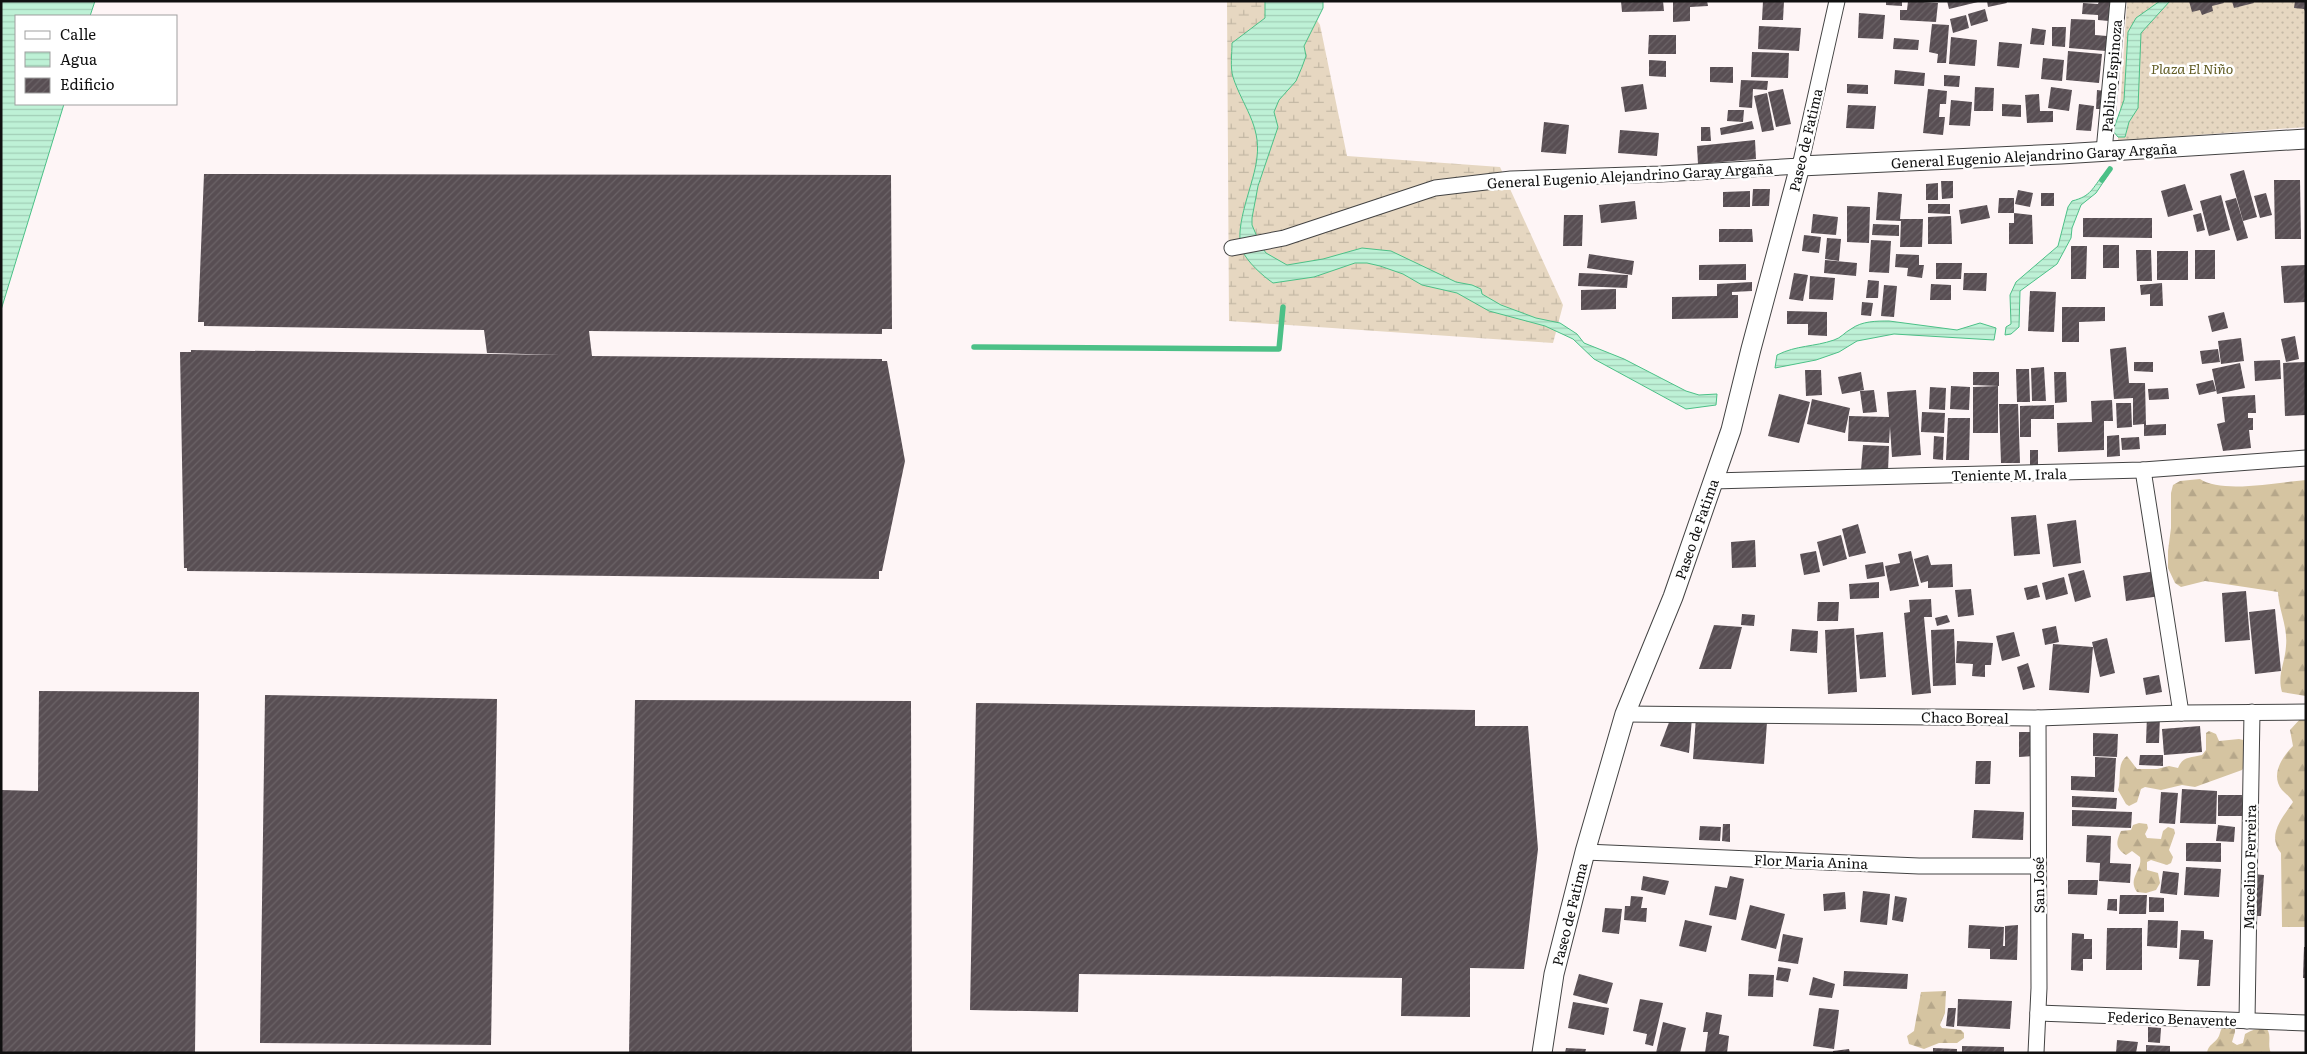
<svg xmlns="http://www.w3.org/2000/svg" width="2307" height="1054" viewBox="0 0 2307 1054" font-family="Literata,serif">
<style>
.grass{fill:url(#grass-dots)}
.forest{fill:url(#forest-firs)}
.wetland{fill:url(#wetland-marsh)}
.water{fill:url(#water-rules);stroke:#4cc087}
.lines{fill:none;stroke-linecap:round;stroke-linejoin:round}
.stream{stroke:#4cc087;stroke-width:5.5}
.building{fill:url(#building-hatch)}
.minor-casing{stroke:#434343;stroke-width:17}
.tertiary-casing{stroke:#434343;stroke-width:21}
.minor{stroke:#fff;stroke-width:15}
.tertiary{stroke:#fff;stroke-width:19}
.labels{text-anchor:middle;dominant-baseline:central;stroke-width:5;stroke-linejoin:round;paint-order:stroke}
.park-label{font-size:14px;font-style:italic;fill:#625d26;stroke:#fff}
.street-label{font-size:14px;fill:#101010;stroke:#fff}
</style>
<defs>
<pattern id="grass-dots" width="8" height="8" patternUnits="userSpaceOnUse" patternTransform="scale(1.25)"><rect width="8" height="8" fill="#e6d7c1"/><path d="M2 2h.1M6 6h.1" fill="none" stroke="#c4b8a5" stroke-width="1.8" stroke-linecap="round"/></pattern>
<pattern id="forest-firs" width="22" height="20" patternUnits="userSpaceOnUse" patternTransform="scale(1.25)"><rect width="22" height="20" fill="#d5c4a1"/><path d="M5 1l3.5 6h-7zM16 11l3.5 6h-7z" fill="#b6a78a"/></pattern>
<pattern id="wetland-marsh" width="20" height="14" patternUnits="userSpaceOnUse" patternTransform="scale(1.25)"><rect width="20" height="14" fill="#e6d7c1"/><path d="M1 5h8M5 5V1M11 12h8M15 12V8" fill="none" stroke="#c4b8a5"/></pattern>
<pattern id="water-rules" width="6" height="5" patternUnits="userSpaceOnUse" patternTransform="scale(1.25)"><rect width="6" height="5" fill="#bef1d6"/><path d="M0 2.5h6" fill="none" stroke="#a2ceb7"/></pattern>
<pattern id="building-hatch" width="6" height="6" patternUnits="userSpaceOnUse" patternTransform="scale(1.25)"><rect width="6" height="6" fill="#584e53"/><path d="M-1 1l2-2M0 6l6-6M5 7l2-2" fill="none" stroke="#6b6367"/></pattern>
</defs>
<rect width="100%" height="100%" fill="#fef5f6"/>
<path class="grass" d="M2127,1h179v126l-188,14z"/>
<g class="forest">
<path d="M2200,479c22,15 79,3 106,1v216l-24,-4c-5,-17 3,-29 4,-46 2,-19 -7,-35 -8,-54l-73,-11 -24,6 -6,-4 -7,-15v-17l3,-23v-35l2,-8 7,-4z"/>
<path d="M2306,717v210h-24l-1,-74c-15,-18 2,-36 12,-51 -3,-5 -7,-8 -11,-12 -12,-15 0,-33 11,-44l-3,-16 11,-12z"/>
<path d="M2209,731l7,3 3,7 20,-2 9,2 -2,23 -4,6 -47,17 -13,-2 -21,5 -16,-3 -4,2 -4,13 -8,4 -3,-2 -8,-14c4,-12 -2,-26 9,-34l10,13h20l12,-3 9,2c5,-12 12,-10 24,-13l4,-5v-17z"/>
<path d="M2139,823l8,1 1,4 -3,6 2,4 14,1 2,-8 5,-4 6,2 1,4 -6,17 4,7 -2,6 -4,2 -16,-5 -4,2v8l11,3 2,10 -4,7 -10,3 -9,-1c-10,-14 6,-22 3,-35l-8,-6 -6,4c-11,-7 -10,-13 -5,-24l10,-1 2,-5z"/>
<path d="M1946,991l-1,22 -5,12 2,3 19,2 3,3v5l-7,5h-18l-15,6 -15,-5 -2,-8 7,-5 7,-39z"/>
<path d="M2225,1025l10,3v4l-3,10 5,3 6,-2 2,-9c11,-6 11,-5 22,-5 5,7 0,16 4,24h-64c1,-9 8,-9 12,-17 2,-5 1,-7 6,-11z"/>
</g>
<path class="wetland" d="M1227,1h78l15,24 27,131 153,11 63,138 -10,38 -324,-22z"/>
<g class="water">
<path d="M1,1h94l-5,15h-74v88h48l-63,206z"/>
<path d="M1265,1h58v7l-19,38 2,10 -4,11 -6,14 -17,19 -5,12 4,15 -20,59 -6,32v7l9,21 5,7 21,12 36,-6 39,-11 29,3 65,31 16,3 9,4 1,5 19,11 35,13 24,5 17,11 7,9 40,16 62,32 13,4 18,-1 -1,11 -30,4 -92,-50 -21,-20 -28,-13 -56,-15 -32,-18 -35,-8 -19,-11 -23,-8 -13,-3h-12l-41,14 -41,6c-10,-7 -26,-21 -31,-33 -9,-24 13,-68 15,-93 4,-32 -15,-52 -24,-80 -3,-10 -1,-23 -1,-34l33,-25z"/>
<path d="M2160,1h10l-29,32 -3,75 -9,14 -4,15h-7l-5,-6 11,-31 4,-68 8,-14z"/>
<path d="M2104,174l4,1 -12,18 -15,12 -9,23 -1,10 -14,26 -37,27 -1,36 -8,7 -6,1 1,-8 5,-3 -1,-29 6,-13 42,-36 10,-39 4,-6c20,-5 20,-13 32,-27z"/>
<path d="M1889,321l68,9 23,-7 16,5 -2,12 -100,-6 -37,7 -18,11 -23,8 -41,8 2,-13c20,-10 37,-8 57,-15 7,-2 11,-8 17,-11 11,-8 25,-8 38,-8z"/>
</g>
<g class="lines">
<g class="stream">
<path d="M2102,180l8,-11"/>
<path d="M974,347l305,2 4,-42"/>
</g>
</g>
<g class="building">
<path d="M1621,1h42l1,10 -42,1z"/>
<path d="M1673,1h34l1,5 -18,1v14l-17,1z"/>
<path d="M1763,1h21l-1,19h-21z"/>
<path d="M1886,1h16v5l-16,-1z"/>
<path d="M1908,1l30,2 -2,19 -36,-2v-10h7z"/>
<path d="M1947,1h31v1l-29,7z"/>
<path d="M1987,1h19l1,2 -19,4z"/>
<path d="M2099,1h11l-1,20 -11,-1v-5l-16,-1 1,-11 15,1z"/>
<path d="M2189,1h34l1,2 -12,3 1,5 -11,4 -2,-5 -8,2z"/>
<path d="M2232,1h21l1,2 -20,5z"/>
<path d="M2295,1h11v12l-2,-4 -10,-1z"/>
<path d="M1985,9l3,12 -17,5 -3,-12z"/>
<path d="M1859,13l26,2 -2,24 -25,-1z"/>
<path d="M1966,15l3,13 -16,5 -3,-14z"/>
<path d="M2071,19l24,1v15l12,1 -1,15 -37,-3z"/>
<path d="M1932,24l17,1 -3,38h-9l1,-9 -9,-2z"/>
<path d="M1759,26l42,2 -2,23 -41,-2z"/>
<path d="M2052,27h14l-1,20 -13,-1z"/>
<path d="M2032,28l14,2 -2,15 -14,-1z"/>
<path d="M1649,35h27v19h-28z"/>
<path d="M1951,37l26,3 -2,26 -26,-2z"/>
<path d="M1894,38l25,2 -1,10 -25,-1z"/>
<path d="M1999,42l23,2 -3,24 -22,-2z"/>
<path d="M2068,51l34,3 -3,29 -33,-3z"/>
<path d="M1752,52l37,1 -1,25 -37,-1z"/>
<path d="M2043,58l21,2 -2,21 -21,-2z"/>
<path d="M1649,60l17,1v16l-17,-1z"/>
<path d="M1710,67h23v16l-23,-1z"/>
<path d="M1895,70l30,3 -1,13 -30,-2z"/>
<path d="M1944,75l16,1 -1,11 -15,-1z"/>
<path d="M1741,80l27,1 -1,9 -14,-1 -1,19 -13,-1z"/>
<path d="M1643,84l4,25 -22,3 -4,-25z"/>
<path d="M1847,84l21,1v9l-21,-1z"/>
<path d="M1975,87l19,1 -1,23h-19z"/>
<path d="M2051,87l21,3 -3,21 -21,-3z"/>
<path d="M1783,89l8,35 -15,3 -8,-35z"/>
<path d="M1928,89l19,2 -1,13h-6l-1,13h6l-2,18 -20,-2z"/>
<path d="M2097,90l9,1 -2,18h-8z"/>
<path d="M1767,93l7,37 -12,2 -8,-36z"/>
<path d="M2039,94l1,17h13v11l-26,1 -2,-28z"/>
<path d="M1951,100l21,2 -2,24 -21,-1z"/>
<path d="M2002,104l19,1v12l-19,-1z"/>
<path d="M2079,104l15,2 -3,25 -15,-1z"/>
<path d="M1848,105l28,1 -2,23 -28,-1z"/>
<path d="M1728,110h16l-1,12 -16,-1z"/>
<path d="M1752,121l2,8 -33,6 -1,-7z"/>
<path d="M1544,122l25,3 -3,29 -25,-2z"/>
<path d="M1701,127h9l1,14h-10z"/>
<path d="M1620,130l39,3 -2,23 -39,-3z"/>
<path d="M1755,140l1,19 -58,5 -1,-18z"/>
<path d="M2244,170l13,47 -14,4 -13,-47z"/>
<path d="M204,174l687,1 1,154h-10v5l-293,-3 3,25 290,3v2h5l18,100 -23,110h-3v8l-692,-8v-3h-3l-4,-216h11v-2l370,5 -74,-2 -3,-23 -280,-4v-4h-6z"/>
<path d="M2274,180h26l1,59h-26z"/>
<path d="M1941,181h12v17l-11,1z"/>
<path d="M1938,183v17h-12v-16z"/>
<path d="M2185,184l8,26 -25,7 -7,-26z"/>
<path d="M1753,189h17l-1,17h-17z"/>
<path d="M2018,190l15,3 -3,14 -15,-3z"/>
<path d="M1750,191v16h-27v-15z"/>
<path d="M1878,192l24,2 -2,25h23l-1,28h-22l1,-26 -25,-1z"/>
<rect x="2041" y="193" width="13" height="13"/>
<path d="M2266,193l6,22 -12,3 -6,-22z"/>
<path d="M2221,195l9,35 -21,6 -9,-35z"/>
<path d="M1999,198h15v15h-16z"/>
<path d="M2236,198l12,40 -11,3 -12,-40z"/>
<path d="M1635,201l2,18 -36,4 -2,-18z"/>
<path d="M1928,204h22v10l-22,-1z"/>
<path d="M1987,205l3,13 -29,6 -2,-14z"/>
<path d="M1847,206l23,1 -1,36 -22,-1z"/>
<path d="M2014,213l18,2 1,29h-24v-21h5z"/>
<path d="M2201,213l4,17 -8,2 -4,-17z"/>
<path d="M1813,214l25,3 -2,18 -25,-2z"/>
<path d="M1564,215h19l-1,31h-19z"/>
<path d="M1951,216l1,28h-24v-27z"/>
<path d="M2083,218h69v20l-69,-1z"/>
<path d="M1873,224l26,1v11l-27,-1z"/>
<path d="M1719,229h33l1,13h-34z"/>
<path d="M1804,235l17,2 -2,16 -17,-2z"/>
<path d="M1827,238l14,1 -2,22 -14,-2z"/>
<path d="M1871,240l20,1 -2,32 -20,-1z"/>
<rect x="2103" y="245" width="16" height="23"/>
<path d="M2071,246h16l-1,33h-15z"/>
<path d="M2136,250h15l1,31h-15z"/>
<rect x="2195" y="250" width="20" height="29"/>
<rect x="2157" y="251" width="31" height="29"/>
<path d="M1589,254l45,7 -2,14 -45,-7z"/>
<path d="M1896,254l23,1v10h5l-2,13 -15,-2 1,-8 -13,-1z"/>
<path d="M1825,260l32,3 -1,13 -32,-3z"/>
<path d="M1936,263h26l-1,16h-25z"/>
<path d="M1746,264v16h-47v-15z"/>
<path d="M2306,265v37l-22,1 -3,-37z"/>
<path d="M1579,273l49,2 -1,13 -49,-2z"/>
<path d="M1794,273l14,2 -5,26 -14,-2z"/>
<path d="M1964,273h23l-1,18 -23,-1z"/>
<path d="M1810,276l25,2 -2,22 -24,-1z"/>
<path d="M1868,280l11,1 -1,17h-12z"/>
<path d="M1752,282v9l-20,1v3h6v23l-66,1v-22l45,-1v-12z"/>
<path d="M2162,283l1,23h-13v-12l-9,1 -1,-10z"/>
<path d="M1931,284l20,1v15h-21z"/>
<path d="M1884,285l13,1 -3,31 -13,-1z"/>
<path d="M1616,289v20l-35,1v-20z"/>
<path d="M2030,291l26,1 -2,40 -26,-1z"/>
<path d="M1862,302l11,1 -2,13 -10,-1z"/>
<path d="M2062,307h43v14l-26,1v20h-17z"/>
<path d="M1787,311l40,1v24l-19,-1v-11h-21z"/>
<path d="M2224,312l4,16 -16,4 -4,-16z"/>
<path d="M2295,336l4,23 -13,3 -5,-23z"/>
<path d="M2241,338l3,23 -23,3 -3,-23z"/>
<path d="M2126,347l3,36h16l1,42 20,-1v11l-22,1v-12l-11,1v-27l-19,1 -4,-50z"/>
<path d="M2218,349l2,13 -18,2 -2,-13z"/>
<path d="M2280,360l1,19 -26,2 -1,-20z"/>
<path d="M2134,362h19v10l-19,-1z"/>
<path d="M2306,362v53l-21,1 -2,-53z"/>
<path d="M2240,363l5,25 -28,6 -5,-25z"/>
<path d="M2044,367l2,34h-14l-1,-33z"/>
<path d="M2016,369h13l1,33h-13z"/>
<path d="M1805,370h16l1,25 -16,1z"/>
<path d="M1861,372l3,18 -22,4 -4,-17z"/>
<path d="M1973,372h26v14l-26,-1z"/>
<path d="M2054,372h12l1,30 -12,1z"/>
<path d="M2213,380l3,11 -17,4 -3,-11z"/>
<path d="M1951,386l19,1 -1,23 -19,-1z"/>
<path d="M1998,386v47h-25v-46z"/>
<path d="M1930,387l16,1 -1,22 -16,-1z"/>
<path d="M2168,388l1,11 -20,1 -1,-11z"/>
<path d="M1874,390l3,22 -14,1 -3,-22z"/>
<path d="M1916,390l5,65 -29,2 -2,-30 -1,16 -41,-2 1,-25 40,1 -2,-25z"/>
<path d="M1779,394l31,8 -11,41 -31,-7z"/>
<path d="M2255,395l1,18h-8v5h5v12h-4l2,18 -28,3 -6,-27 8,-2 -3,-25z"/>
<path d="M1812,399l38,9 -5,25 -38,-9z"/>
<path d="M2112,400l1,21h-9v29l-46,2 -1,-29 35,-1 -1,-21z"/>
<path d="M2116,403h15l1,24 -15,1z"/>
<path d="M1999,404h19l2,59h-19z"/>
<path d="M2054,405v14h-23v18h-11v-31z"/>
<path d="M1922,412l23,1 -1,20 -23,-1z"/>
<path d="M1948,418h22l-1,42h-23z"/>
<path d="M2119,435l1,21 -13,1v-21z"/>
<path d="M1934,436l10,1 -1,23 -10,-1z"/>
<path d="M2139,437l1,12 -18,1 -1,-12z"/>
<path d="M1863,445l26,1 -1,25 -27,-1z"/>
<rect x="2030" y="450" width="8" height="19"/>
<path d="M2036,515l4,39 -26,2 -3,-39z"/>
<path d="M2076,520l5,43 -28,4 -6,-43z"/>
<path d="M1858,524l8,29 -17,4 -7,-28z"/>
<path d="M1841,535l6,24 -24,7 -6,-24z"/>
<path d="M1755,540l1,27 -24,1 -1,-26z"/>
<path d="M1816,551l4,21 -16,3 -4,-21z"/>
<path d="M1911,551l8,35 -29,5 -5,-25 15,-3 -2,-9z"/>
<path d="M1928,555l3,10 21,-1 1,23 -25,1v-7l-7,2 -7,-24z"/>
<path d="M1883,562l2,14 -18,3 -2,-14z"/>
<path d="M2084,570l7,27 -16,5 -7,-28z"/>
<path d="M2156,571l4,25 -34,5 -3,-25z"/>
<path d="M2064,577l4,17 -22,6 -4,-17z"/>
<path d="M1879,582v16l-29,1 -1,-15z"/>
<path d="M2037,585l3,12 -13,3 -3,-12z"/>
<path d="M1971,589l3,26 -16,2 -3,-27z"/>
<path d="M2246,591l4,49 -25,2 -3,-49z"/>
<path d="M1931,599l1,18h-8l7,76 -19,2 -8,-82 6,-1 -1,-12z"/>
<path d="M1818,602h21l-1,19h-21z"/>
<path d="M2275,609l6,62 -26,3 -6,-62z"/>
<path d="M1742,614l13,1 -1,11 -13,-1z"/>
<path d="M1947,615l3,7 -13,4 -2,-8z"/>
<path d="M1714,625l28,2 -11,42h-32z"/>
<path d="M2056,626l3,16 -14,3 -3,-16z"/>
<path d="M1854,628l3,64 -29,2 -3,-64z"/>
<path d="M1792,629l26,2 -1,22 -27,-2z"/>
<path d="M1954,629l2,56 -23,1 -2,-56z"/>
<path d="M1883,632l3,45 -26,2 -4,-44z"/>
<path d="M2014,632l6,24 -18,5 -6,-25z"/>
<path d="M2107,638l8,35 -15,4 -8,-35z"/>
<path d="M1957,641l36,2 -2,22h-6v12l-13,-1 1,-12 -17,-1z"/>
<path d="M2053,644l40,3 -4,46 -40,-3z"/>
<path d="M2028,663l7,24 -12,3 -6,-23z"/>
<path d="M2159,675l3,17 -16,3 -3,-17z"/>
<path d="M39,691l160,1 -4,361h-194v-263l37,1z"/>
<path d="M265,695l232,4 -6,346 -231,-2z"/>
<path d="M635,700l276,1 1,352h-283z"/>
<path d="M976,703l499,7v16h53l10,123 -14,120 -54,-1v49l-69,-1 1,-38 -323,-4 -1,38 -108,-2z"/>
<path d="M2147,715l13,1 -1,27h-13z"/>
<path d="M1671,717l21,1 -3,35 -29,-7z"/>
<path d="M1696,717l71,5 -3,42 -71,-5z"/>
<path d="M2200,726l2,26 -38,3 -2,-26z"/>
<path d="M2019,732h15v24l-15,1z"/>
<path d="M2093,733l25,1 -1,23 -24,-1z"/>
<path d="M2140,755h23v11l-24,-1z"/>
<path d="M2095,757l21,1 -2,34 -43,-2v-14l24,1z"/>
<path d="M1976,761h15l-1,23h-15z"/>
<path d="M2182,789l35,2 -1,33 -36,-1z"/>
<path d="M2161,792l17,1 -3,31 -16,-1z"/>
<rect x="2218" y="795" width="24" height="21"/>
<path d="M2072,796l45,2 -1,11 -44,-2z"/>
<path d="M1974,810l50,2 -1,28 -51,-2z"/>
<path d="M2072,810l60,2 -1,16 -59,-2z"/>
<path d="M1723,824h7v18l-8,-1z"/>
<path d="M2218,825l17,2 -1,15 -18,-1z"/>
<path d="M1700,826l21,1 -1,14 -21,-1z"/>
<path d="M2087,835l24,1 -1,27 21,1 -1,19 -31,-2 1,-18 -14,-1z"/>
<path d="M2186,843h35v19l-35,-1z"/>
<path d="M2186,867l35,2 -2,28 -35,-2z"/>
<path d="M2163,871l16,2 -2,22 -17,-2z"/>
<path d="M2253,874l11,1 -3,41h-10z"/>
<path d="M1643,876l26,5 -4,14 -24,-5z"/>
<path d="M1730,876l14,3 -8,41 -27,-5 6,-29 12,2z"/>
<path d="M2068,880h30l-1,15 -29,-1z"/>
<path d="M1863,891l27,3 -3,31 -27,-3z"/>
<path d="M1845,892l1,17 -22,2 -1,-17z"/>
<path d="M2120,895h27l-1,19h-27z"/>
<path d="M1631,896l12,1 -2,11h6l-1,14 -22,-2 1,-14h5z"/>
<path d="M1895,896l12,2 -4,24 -11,-2z"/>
<path d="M2149,897l15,1v14h-15z"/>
<path d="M2108,899h9v12l-10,-1z"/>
<path d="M1750,905l35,9 -9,35 -35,-9z"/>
<path d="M1605,908l17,1 -3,25 -17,-2z"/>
<path d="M1685,920l27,6 -6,26 -27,-6z"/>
<path d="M2148,920l30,1 -1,27 -30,-2z"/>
<path d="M1969,925l35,2 -1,19h2v-20l13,-1 -1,35 -27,-1v-10l-22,-1z"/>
<path d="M2107,928h35v42h-36z"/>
<path d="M2181,930l23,1v8l9,1 -3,46h-13l2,-26 -20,-1z"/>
<path d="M2072,933l12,1v5h8v20h-9v12l-12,-1z"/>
<path d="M1783,934l20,4 -5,26 -20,-3z"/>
<path d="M2304,947h2v31h-3z"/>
<path d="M1778,967l13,2 -3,13 -12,-2z"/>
<path d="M1844,971l64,3 -1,15 -64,-3z"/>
<path d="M1579,974l34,9 -6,21 -34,-9z"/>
<path d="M1749,974l25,1 -1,22 -25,-1z"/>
<path d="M1813,977l22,7 -3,14 -23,-3z"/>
<path d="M1640,999l23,4 -10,43 -8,-2 2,-10 -14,-3z"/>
<path d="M1958,999l54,2 -2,28 -53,-3z"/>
<path d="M1573,1002l36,6 -5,27 -36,-7z"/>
<path d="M1819,1008l20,2 -5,39 -21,-3z"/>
<path d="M1948,1008h8l-2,19 -8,-1z"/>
<path d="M1706,1012l16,3 -3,19 10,2 -2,17h-22l3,-21h-5z"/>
<path d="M1663,1022l23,6 -6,25h-24z"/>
<path d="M2148,1027l13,1 -1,15 -12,-1z"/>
<path d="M2117,1040l21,2 -2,11h-20z"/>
<path d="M2146,1045l24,1v7h-24z"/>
<path d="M1962,1046l42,1v6h-42z"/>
<path d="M1566,1048l20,1 -1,4h-20z"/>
<path d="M1933,1048l24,1v4h-24z"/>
<path d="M1849,1049l1,4h-17v-2z"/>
</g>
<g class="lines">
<defs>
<g id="minor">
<path d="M2104,151l14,-150"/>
<path d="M1232,248l52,-10 151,-50 76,-9 150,-5 139,-8 37,-165"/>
<path d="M2143,470l38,243"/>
<path d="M1712,481l431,-11 163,-12"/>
<path d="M1625,714l413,4 143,-5 125,-1"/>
<path d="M1585,852l334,14h118"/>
<path d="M2038,1013l268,10"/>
<path d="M2247,1021l5,-309"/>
<path d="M2036,1053l3,-65 -1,-270"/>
</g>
<path id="tertiary" d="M1542,1053l12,-79 31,-122 40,-138 48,-117 58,-167 20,-81 49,-183 261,-12 245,-15"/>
</defs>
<use href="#minor" class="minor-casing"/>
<use href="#tertiary" class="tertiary-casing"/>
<use href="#minor" class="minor"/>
<use href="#tertiary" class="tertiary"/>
</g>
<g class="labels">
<g class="park-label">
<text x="2192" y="68">Plaza El Niño</text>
</g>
<g class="street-label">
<text transform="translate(2111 76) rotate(-85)">Pablino Espinoza</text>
<text transform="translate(1805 140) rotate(-77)">Paseo de Fatima</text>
<text transform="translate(2034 155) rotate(-3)">General Eugenio Alejandrino Garay Argaña</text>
<text transform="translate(1630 175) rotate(-3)">General Eugenio Alejandrino Garay Argaña</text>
<text transform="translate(2009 474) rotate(-1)">Teniente M. Irala</text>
<text transform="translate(1696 529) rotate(-71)">Paseo de Fatima</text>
<text transform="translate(1965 717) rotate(1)">Chaco Boreal</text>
<text transform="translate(1811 861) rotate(2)">Flor Maria Anina</text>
<text transform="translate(2249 867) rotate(-89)">Marcelino Ferreira</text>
<text transform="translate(2038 885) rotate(-91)">San José</text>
<text transform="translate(1569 914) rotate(-76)">Paseo de Fatima</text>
<text transform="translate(2172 1018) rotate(2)">Federico Benavente</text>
</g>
</g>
<rect width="2307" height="1054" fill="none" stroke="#101010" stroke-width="5"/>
<rect x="15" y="15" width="162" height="90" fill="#ffffff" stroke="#9f9f9f"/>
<rect x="25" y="31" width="25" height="8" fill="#ffffff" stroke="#9f9f9f"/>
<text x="60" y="40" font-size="15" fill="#101010">Calle</text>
<rect x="25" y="52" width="25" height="15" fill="url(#water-rules)" stroke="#9f9f9f"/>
<text x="60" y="65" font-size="15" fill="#101010">Agua</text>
<rect x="25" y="78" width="25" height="15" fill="url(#building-hatch)" stroke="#9f9f9f"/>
<text x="60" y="90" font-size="15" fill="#101010">Edificio</text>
</svg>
